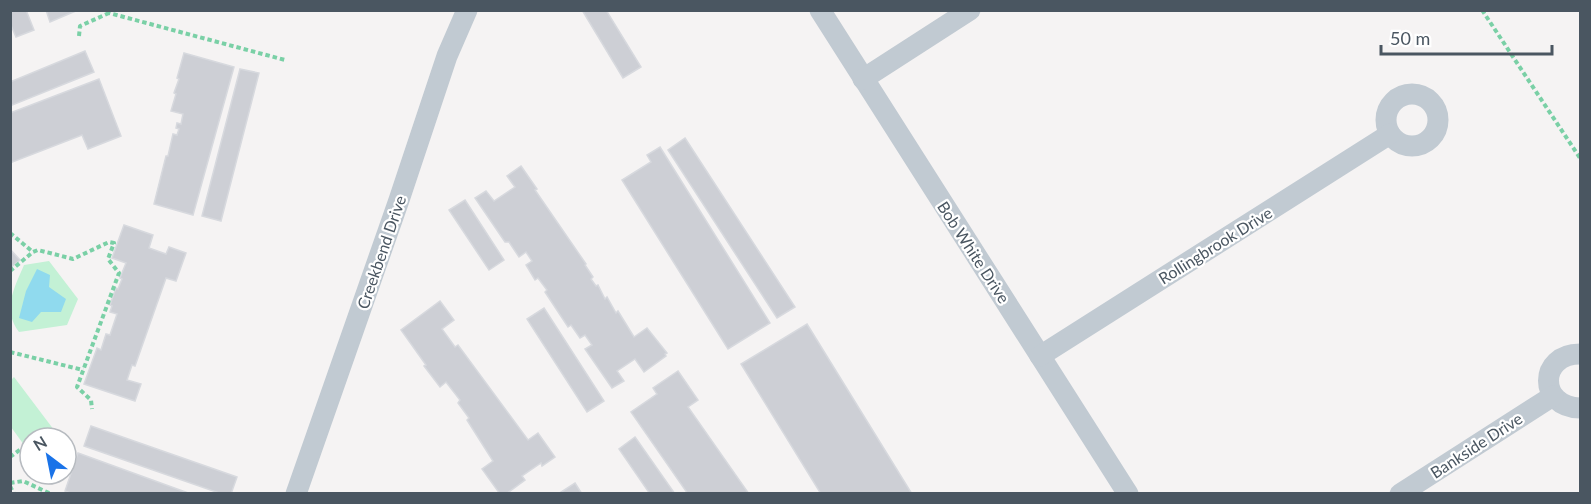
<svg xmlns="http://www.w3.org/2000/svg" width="1591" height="504" viewBox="0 0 1591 504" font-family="Lato,sans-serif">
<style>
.green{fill:#c3f1d5}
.water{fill:#90daee}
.building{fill:#cdcfd5;stroke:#d7d9de;stroke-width:1.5}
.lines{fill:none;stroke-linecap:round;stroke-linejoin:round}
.path{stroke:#7ad0a6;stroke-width:4;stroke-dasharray:4.5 3;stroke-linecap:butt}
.minor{stroke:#c1cad2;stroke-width:21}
.labels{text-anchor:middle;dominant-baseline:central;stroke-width:4.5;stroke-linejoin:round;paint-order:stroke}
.street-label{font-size:16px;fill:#4a5661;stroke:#fff}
</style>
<rect width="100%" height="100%" fill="#f5f3f3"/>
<g class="green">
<path d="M49,261l29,38 -11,26 -48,7c-17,-23 -5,-43 5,-67z"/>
<path d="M14,377l40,53 -12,8h-12v9l-3,2 -16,-22v-47z"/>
</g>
<path class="water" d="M37,269l13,6 -1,12 17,12 -5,13h-20l-9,10 -13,-4 7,-27z"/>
<g class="building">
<path d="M10,10h16l8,20 -18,7 -6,-14z"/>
<path d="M46,10h32l-28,12z"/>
<path d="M582,10h24l35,57 -18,11z"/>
<path d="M85,51l9,21 -84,34v-24z"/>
<path d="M184,53l50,14 -41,148 -39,-11 12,-48h2l5,-22 4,1 2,-6 -3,-1 1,-5 4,1 2,-10 -12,-3 5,-17 -2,-1 5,-14 -2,-1z"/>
<path d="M240,69l19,4 -38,148 -19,-5z"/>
<path d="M99,79l22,57 -33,13 -6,-14 -72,28v-50z"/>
<path d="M685,138l110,169 -18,11 -109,-168z"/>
<path d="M660,147l110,176 -42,26 -106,-169 29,-18 -4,-7z"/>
<path d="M521,166l16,23 -2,1 51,74 -1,1 8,12 -2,2 5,7 2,-1 7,14 2,-2 9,16 2,-2 16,26 13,-9 20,25 -2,1 1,2 -22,16 -9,-13 -18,12 7,10 -12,7 -27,-39 7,-4 -7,-10 -5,3 -9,-13 -3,2 -23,-35 2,-2 -9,-12 -3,2 -9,-15 6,-4 -6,-9 -7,5 -10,-15h-4l-30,-44 11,-7 8,10 21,-14 -8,-11z"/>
<path d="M465,200l39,60 -15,10 -40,-60z"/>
<path d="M124,225l29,10 -4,13 17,6 3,-7 17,6 -10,28 -10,-3 -31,88 -3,-1 -5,15 14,4 -6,17 -51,-17 13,-36 4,2 5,-16 4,1 7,-21 -7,-2 2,-6 -2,-1 6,-17 2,1 4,-10 -2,-1 6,-15 -14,-5z"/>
<path d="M10,249l10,11 -10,8z"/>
<path d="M440,301l14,19 -12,9 13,18 3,-2 70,95 10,-7 17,24 -13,9 -1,-3 -19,13 3,4 -19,14h-6l-18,-25 11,-8 -26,-41 2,-2 -11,-15 2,-3 -14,-18 -6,5 -16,-21 2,-1 -25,-35z"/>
<path d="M544,308l60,93 -17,11 -60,-93z"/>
<path d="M807,324l105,170h-91l-80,-130z"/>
<path d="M678,371l20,29 -10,7 61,87h-61l-57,-82 26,-18 -4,-6z"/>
<path d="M91,426l146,51 -6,17h-9l-138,-48z"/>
<path d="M635,437l40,57h-25l-31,-45z"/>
<path d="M78,453l113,41h-118l-8,-3z"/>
<path d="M575,483l7,11h-24z"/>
</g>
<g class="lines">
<g class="path">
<path d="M108,10l1,3 176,47"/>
<path d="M1482,10l98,148"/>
<path d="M79,36l1,-10 29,-13"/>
<path d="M10,233l23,19 5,-2 35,9 36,-17 5,1 -6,16 11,14 -42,114 14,13 1,9"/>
<path d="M10,271l23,-19"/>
<path d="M10,352l73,18"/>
<path d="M10,457l18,-13"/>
<path d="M10,483l13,-2 28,13"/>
<path d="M10,486l4,8"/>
</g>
<g class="minor">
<path d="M820,10l308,484"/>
<path d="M863,79l107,-69"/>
<circle cx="1412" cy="120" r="26"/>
<path d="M1580,354c-42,0 -42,53 0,54"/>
<path d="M1040,356l350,-222"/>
<path d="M296,494l103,-294 48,-144 20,-46"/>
<path d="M1400,494l153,-98"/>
</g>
</g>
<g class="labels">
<g class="street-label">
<text transform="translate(1215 245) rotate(-32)">Rollingbrook Drive</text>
<text transform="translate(381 252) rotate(-71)">Creekbend Drive</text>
<text transform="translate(974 252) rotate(57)">Bob White Drive</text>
<text transform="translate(1476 445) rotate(-33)">Bankside Drive</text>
</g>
</g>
<rect width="1591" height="504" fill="none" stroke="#4a5661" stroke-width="24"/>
<g transform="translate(48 456) rotate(328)"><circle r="28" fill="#ffffff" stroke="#b7bbc0" stroke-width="1.5"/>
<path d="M0-4.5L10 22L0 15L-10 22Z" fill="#1a73e8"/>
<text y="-9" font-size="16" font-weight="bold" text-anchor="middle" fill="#4a5661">N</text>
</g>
<path d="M1381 45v9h171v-9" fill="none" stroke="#4a5661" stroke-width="3"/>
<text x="1390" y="45" font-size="18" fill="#4a5661" stroke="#ffffff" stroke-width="4.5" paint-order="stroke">50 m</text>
</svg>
